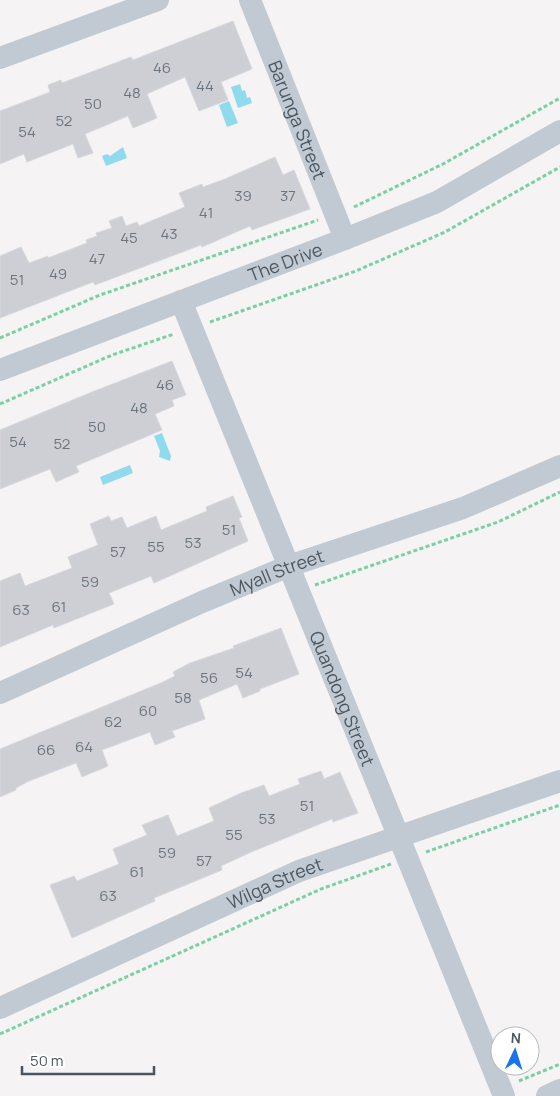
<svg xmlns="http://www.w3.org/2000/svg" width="560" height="1096" viewBox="0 0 560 1096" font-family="Manrope,sans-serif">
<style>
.water{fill:#90daee}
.building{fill:#cdcfd5;stroke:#d7d9de}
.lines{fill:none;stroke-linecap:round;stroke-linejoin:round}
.path{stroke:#7ad0a6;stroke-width:3;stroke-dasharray:4 2.5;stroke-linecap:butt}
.minor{stroke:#c1cad2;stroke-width:22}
.labels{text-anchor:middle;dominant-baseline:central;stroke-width:5;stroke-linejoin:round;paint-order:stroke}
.number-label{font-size:15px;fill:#6b747e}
.street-label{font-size:18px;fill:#4a5661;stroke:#fff}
</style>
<rect width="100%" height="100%" fill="#f5f3f3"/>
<g class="water">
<path d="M240,84l2,7 3,-1 2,8 3,-1 2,6 -14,5 -7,-21z"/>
<path d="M229,101l9,22 -11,4 -8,-22z"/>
<path d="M123,147l4,11 -21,8 -4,-10 5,-2 3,2z"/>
<path d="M162,433l9,23 -1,5 -11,-4 1,-6 -6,-15z"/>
<path d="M130,465l3,8 -30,12 -3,-8z"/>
</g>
<g class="building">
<path d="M233,21l19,48 -31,13 7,18 -29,11 -14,-34 -38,17 10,24 -24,10 -5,-12 -43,18 8,19 -15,5 -5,-14 -46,18 -3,-8 -24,10v-53l50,-19 -2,-7 13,-5 1,3 69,-26 2,3z"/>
<path d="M275,157l8,18 11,-5 16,39 -58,21 -2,-4 -48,21 -1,-2 -106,40 -2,-3 -93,36v-62l21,-9 8,16 19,-7v2l39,-15 -1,-3 11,-4 -1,-3 16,-5 -3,-7 13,-5 4,10 11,-4 2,4 46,-19 -6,-14 23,-9 1,3 22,-8z"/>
<path d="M172,361l14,34 -14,5 2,6 -19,8 7,16 -86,36 3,6 -23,10 -6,-13 -50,20v-59l92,-38z"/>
<path d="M233,496l9,21 -3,1 9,23 -94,42 -3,-7 -42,17 5,11 -60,24 -1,-3 -53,22v-66l20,-8 5,13 47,-18 -4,-11 30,-12 -8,-21 19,-8 2,5 11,-4 5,11 29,-12 5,14 46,-19 -1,-4z"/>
<path d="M281,628l18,46 -39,15v2l-17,7 -6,-14 -38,16 6,19 -33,12 3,6 -20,8 -5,-13 -48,18 6,16 -26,11 -6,-14 -47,18 -13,7v2l-16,7v-48l163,-67 12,-6 -2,-4 17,-9 44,-15 -1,-2z"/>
<path d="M321,771l3,8 16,-7 18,41 -25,9 -1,-3 -83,34 -28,13 1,4 -68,28 1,3 -83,37 -22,-53 24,-9 3,5 42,-17 -6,-15 34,-14 -5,-10 26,-10 9,21 37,-15 -5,-13 32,-15 23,-8 5,11 31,-12 -2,-5z"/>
</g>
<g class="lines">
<g class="path">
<path d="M354,207l89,-43 117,-66"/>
<path d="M210,322l146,-51 89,-39 115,-65"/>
<path d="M0,338l100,-43 218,-75"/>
<path d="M0,404l112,-49 62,-21"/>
<path d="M315,585l183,-63 62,-30"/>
<path d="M426,852l134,-47"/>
<path d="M0,1034l321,-145 70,-25"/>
<path d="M519,1081l41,-17"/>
</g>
<g class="minor">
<path id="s1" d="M250,0l95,239"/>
<path d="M0,58l158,-58"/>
<path id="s2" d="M181,301l323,795"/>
<path id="s3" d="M0,370l345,-131 92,-37 123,-71"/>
<path id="s4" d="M0,693l202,-91 87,-36 174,-58 97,-42"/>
<path id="s5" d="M0,1008l299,-137 261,-90"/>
<path d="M547,1096l13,-6"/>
</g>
</g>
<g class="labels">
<g class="number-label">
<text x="162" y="67">46</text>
<text x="205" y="85">44</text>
<text x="132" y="92">48</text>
<text x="93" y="103">50</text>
<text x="64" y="120">52</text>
<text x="27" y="131">54</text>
<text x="243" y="195">39</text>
<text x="288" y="195">37</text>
<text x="206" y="212">41</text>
<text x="169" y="233">43</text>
<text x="129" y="237">45</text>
<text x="97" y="258">47</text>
<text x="58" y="273">49</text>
<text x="17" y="279">51</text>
<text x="165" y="384">46</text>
<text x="139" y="407">48</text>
<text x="97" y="426">50</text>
<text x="18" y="441">54</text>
<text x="62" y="443">52</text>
<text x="229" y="529">51</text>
<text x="193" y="542">53</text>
<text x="156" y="546">55</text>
<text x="118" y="551">57</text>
<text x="90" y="581">59</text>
<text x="59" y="606">61</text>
<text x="21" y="609">63</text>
<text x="244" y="672">54</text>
<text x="209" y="677">56</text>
<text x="183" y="697">58</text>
<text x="148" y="710">60</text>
<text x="113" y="721">62</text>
<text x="84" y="746">64</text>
<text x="46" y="749">66</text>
<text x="307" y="805">51</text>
<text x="267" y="818">53</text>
<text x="234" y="834">55</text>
<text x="167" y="852">59</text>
<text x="204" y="860">57</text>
<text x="137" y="871">61</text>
<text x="108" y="895">63</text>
</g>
<g class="street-label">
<text stroke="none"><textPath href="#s1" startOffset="129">Barunga Street</textPath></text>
<text stroke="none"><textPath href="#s3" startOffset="305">The Drive</textPath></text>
<text stroke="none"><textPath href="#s4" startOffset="302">Myall Street</textPath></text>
<text stroke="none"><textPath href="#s2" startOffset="429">Quandong Street</textPath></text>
<text stroke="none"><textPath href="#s5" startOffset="302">Wilga Street</textPath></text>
</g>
</g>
<g transform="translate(515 1051) rotate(4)"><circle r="24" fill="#ffffff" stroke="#b7bbc0"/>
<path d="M0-4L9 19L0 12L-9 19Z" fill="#1a73e8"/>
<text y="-8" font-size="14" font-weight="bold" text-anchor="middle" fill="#4a5661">N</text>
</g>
<path d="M22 1066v8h132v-8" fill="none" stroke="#4a5661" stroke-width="2.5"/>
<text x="30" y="1066" font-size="15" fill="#4a5661" stroke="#ffffff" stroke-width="4" paint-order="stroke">50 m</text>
</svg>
